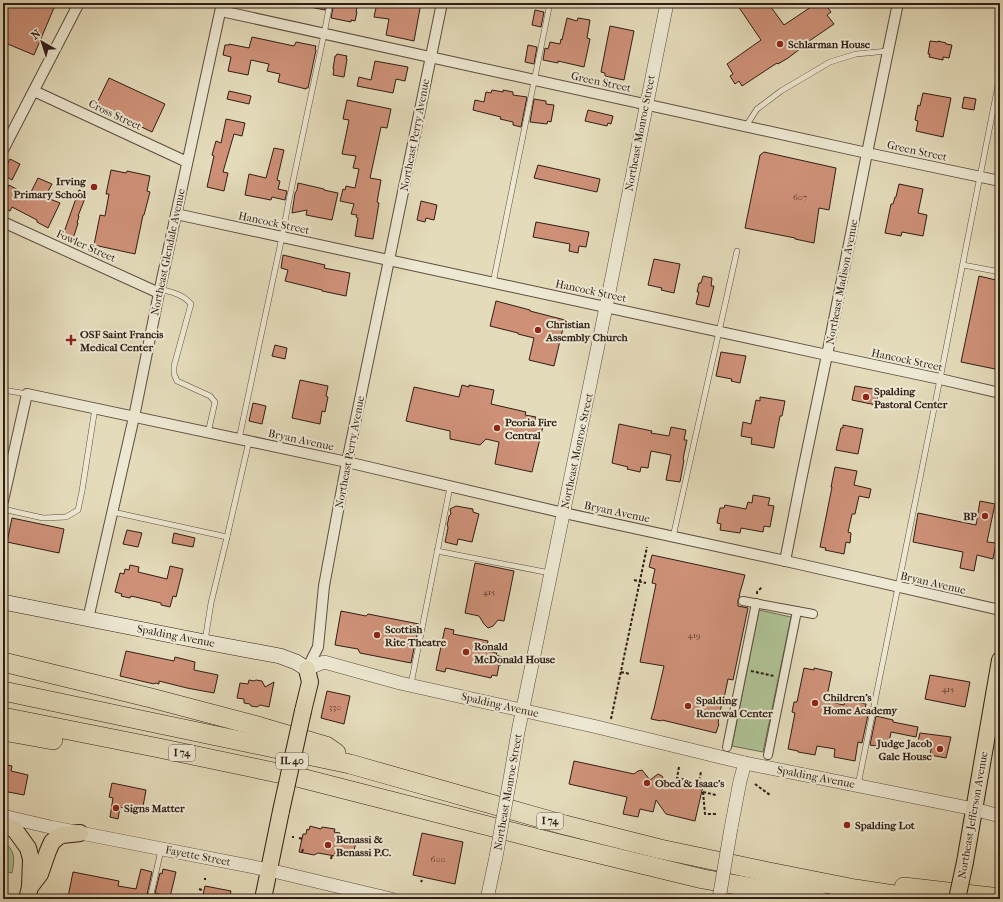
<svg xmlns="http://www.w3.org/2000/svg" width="1003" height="902" viewBox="0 0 1003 902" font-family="'IM FELL French Canon',serif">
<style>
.green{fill:#aec194;stroke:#6f6f55}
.building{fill:#ce9178;stroke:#301d16}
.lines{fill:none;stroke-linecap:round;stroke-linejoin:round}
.service-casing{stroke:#5d4c3f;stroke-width:6}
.pedestrian-casing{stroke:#5d4c3f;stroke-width:10}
.minor-casing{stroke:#5d4c3f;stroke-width:12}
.tertiary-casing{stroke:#5d4c3f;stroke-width:14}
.secondary-casing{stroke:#301d16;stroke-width:16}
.primary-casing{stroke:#301d16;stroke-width:18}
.motorway-casing{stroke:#301d16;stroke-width:20}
.path{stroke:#301d16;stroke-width:2;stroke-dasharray:3 2;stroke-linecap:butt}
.service{stroke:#ede8d2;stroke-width:5}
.pedestrian{stroke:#ede8d2;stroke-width:8}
.minor{stroke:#ede8d2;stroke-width:10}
.tertiary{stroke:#ede8d2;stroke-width:13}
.secondary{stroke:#ede8d2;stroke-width:15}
.primary{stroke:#e4dbba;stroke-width:16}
.motorway{stroke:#e4dbba;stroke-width:19}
.tertiary-bridge-casing{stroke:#5d4c3f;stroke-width:14;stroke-linecap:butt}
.primary-bridge-casing{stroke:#301d16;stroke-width:18;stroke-linecap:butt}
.tertiary-bridge{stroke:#ede8d2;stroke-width:13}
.primary-bridge{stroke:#e4dbba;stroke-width:16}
.poi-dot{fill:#8f2418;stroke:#ede8d2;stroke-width:1.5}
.labels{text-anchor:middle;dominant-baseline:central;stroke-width:4;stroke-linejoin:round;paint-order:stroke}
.number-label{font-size:9px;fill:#583a2e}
.shield{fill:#ede8d2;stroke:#695a4e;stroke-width:1}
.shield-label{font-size:10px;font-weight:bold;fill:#301d16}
.poi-label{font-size:11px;font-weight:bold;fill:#301d16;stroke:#ede8d2;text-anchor:start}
.street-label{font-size:11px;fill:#301d16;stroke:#ede8d2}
</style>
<rect width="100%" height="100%" fill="#e4dbba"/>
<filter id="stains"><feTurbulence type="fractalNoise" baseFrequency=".005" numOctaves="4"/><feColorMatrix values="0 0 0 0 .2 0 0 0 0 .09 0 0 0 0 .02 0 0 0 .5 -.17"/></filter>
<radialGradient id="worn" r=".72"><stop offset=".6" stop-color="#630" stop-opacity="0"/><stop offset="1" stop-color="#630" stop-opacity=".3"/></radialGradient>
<g class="green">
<path d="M759,610l32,7 -28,135 -31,-6z"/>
<path d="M3,840c12,12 12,17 9,33l-9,-2 1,-9 -1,-1z"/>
</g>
<g class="building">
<path d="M3,3h53l-22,52 -31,-13z"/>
<path d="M311,3h15l-1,7 -15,-3z"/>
<path d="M334,3h24l-2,9h1l-2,9 -4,-1v2l-20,-4z"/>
<path d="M377,3h44l-7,38 -28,-6 3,-16 -15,-2z"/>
<path d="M736,3h32l16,22 33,-22h2l3,4 3,-3 6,8 -4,3 7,9 -35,24 1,1 -12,9 -10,6 -1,-1 -35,23 -3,-5 -4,3 -5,-8 3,-2 -6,-10 34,-24z"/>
<path d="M535,10l9,2 -3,15 -9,-2z"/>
<path d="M567,18l10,3 1,-3 12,2 -3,18 3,1 -6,28 -26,-6v2l-15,-3 2,-12 3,1 2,-7 10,2 1,-5 1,1z"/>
<path d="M610,26l24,5 -10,49 -19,-4v-3l-4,-1z"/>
<path d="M252,37l42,9 2,-4 20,4 -1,3 1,1 -8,38h-2v1l-28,-7 2,-8 -13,-3 2,-7 -18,-4 -3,15 -20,-4 3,-14 -8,-2 2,-10h4v-1l20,4z"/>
<path d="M930,41l8,1v-1l8,2v1l6,1 -3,13 -6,-1v3l-14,-3 1,-3h-2z"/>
<path d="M528,45l9,2 -3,17 -9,-2z"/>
<path d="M337,54l10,2 -1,3h1l-3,18 -11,-2 1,-6h-1l2,-13h1z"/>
<path d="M375,61l33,6 -3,14 -9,-2 -3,14 -36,-7 2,-9 12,3z"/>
<path d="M109,78l56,26 -13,28 -56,-27z"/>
<path d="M492,90l11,2v-2l10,2v3l14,2 -6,30 -8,-2v-3l-13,-3 1,-2 -28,-7 2,-10 9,2 2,-10 5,1z"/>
<path d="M229,91l22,5 -2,8 -22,-5z"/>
<path d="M923,93l28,5 -8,39 -27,-6 2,-10 -3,-1 3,-15 2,1z"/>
<path d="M964,97l12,2 -2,11 -12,-2z"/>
<path d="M534,99l12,2v3l8,1 -3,17 -3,-1 -1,3 -17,-2z"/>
<path d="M347,100l44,9 -4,19 -6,-1 -11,51 11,2 -4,22 2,1 -6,36 -18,-3 3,-18 -2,-1 1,-2 -6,-1 3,-10 -14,-3 3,-12 2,1 1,-4 9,2 4,-19 -6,-1 3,-12 -14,-2 7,-34 -6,-1z"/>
<path d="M588,110l25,6 -2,8 -3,-1 -1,3 -22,-5z"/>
<path d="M226,119l19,4 -3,13 -8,-2 -11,38 5,1 -4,18 -17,-4 7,-31 -2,-1 4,-14 5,2z"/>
<path d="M274,148l10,2 -7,30 3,1 -2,8 9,2 -2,9 -13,-3 -1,3 -26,-5 4,-21 17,4z"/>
<path d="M764,152l72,16 -7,42 -10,-2 -5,35 -19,-4v-1l-50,-10 15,-73z"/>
<path d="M10,159l10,5 -8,16 -9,-5v-3z"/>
<path d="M538,165l62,14 -3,13 -63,-14z"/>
<path d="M111,170l15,3 1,-2 23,5 -3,15 3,1 -6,23h-1l-8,39 -41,-9 6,-30 5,1 4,-22h-3z"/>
<path d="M38,178l14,6 -7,13 15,6 -12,25 -11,-6v-2l-25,-13 -2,4 -7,-4v-9l6,-13 20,11z"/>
<path d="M298,183l26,6v1l14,3 -6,27 -26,-5 1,-5 -15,3 3,-20 2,-3z"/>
<path d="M899,184l24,5 -5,24 9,2 -4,21 -21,-4 -1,4 -16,-3 6,-29h2l2,-7h1z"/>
<path d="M79,190l8,3 -9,23h1l-2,7h1l-5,16 -10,-4z"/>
<path d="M421,201l16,4 -3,15 -8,-2 -1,4 -8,-2z"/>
<path d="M536,222l53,10 -3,15 -7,-1 -1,7 -9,-2 1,-7 -37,-7z"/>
<path d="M283,255l42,10 -1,3 26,5 -4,23 -24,-5v-1l-37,-9 3,-11 -7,-2z"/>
<path d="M654,259l26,5 -6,29 -13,-3 1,-2 -14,-3z"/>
<path d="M703,276l9,2 -1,8h3l-5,21 -13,-3 3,-12h-2l2,-9h2z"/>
<path d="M979,276l21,5v89l-39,-8z"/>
<path d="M496,301l34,9v1l35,9 -11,46 -25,-6 5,-22 -16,-4v-1l-28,-7z"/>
<path d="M275,345l12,3 -2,11 -13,-3z"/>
<path d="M721,352l25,4 -6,27 -9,-2 1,-2 -16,-3z"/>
<path d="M300,380l28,6 -2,10 2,1 -3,15 -3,-1 -2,13 -28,-6z"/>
<path d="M462,385l7,2v-2l25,5 -3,14 35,8 -1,3 11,2 -2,7 9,2 -11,46 -37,-8 4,-22 -13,-3 -6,6 -30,-6v-8l-44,-10 8,-34 45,10z"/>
<path d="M855,386l24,4 -3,15 -24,-5z"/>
<path d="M760,397l25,4 -3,15h-2l-6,32 -23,-4 1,-6 -11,-2 2,-14 8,2 5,-24 4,1z"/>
<path d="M253,403l13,3 -4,18 -13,-3z"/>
<path d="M619,424l33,7 -1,2 18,3 2,-9 15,3 -2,10h3l-4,19 1,1 -4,22 -14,-2 5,-25 -20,-4 -3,17 -7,-1 -1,5 -13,-3 1,-2 -16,-4z"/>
<path d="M843,425l20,4 -5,25 -22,-4 5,-22h2z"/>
<path d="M835,467l22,4 -3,14 17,4 -2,9 -10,-2 -4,18h-3l-4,18 3,1 -1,10 -4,-1 -2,12 -19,-4 1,-2 -6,-1 12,-60h-1z"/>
<path d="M753,495l17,3 -2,7 6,1 -4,21 -6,-1 -1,6 -22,-4 -1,5 -20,-3 1,-6 -4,-1 3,-15h4l1,-3 21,4 2,-7 4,1z"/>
<path d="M980,501l15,3 -8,38 9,1 -3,16 -16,-4 -3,16 -14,-3 3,-16 -50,-10 5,-29 58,12z"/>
<path d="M456,506l17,3v3l6,2 -7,28 -14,-3 -1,6 -12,-3 3,-14 -1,-5 1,-1 1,-6 2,-2 -1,-5z"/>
<path d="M12,518l52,11 -5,24 -52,-11z"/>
<path d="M127,530l15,3 -4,14 -15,-3z"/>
<path d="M174,533l21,5 -2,9 -21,-4z"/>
<path d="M652,555l93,20 -6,21h1l-2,4v6l10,2 -15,72 -5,-1 -5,24 -1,-1 -4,21 1,1 -3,9 -54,-13 -1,1 -10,-2 3,-10 10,-43 -24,-4 16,-78 -4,-1 3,-14 -6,-2z"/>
<path d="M475,563l39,8 -10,50 -6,-1 -5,6 -5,2 -4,-4 -5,-8 -14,-3z"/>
<path d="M130,565l9,2 -1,5 29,7 3,-13 13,3 -7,28 -3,-1 -3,11 -9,-2v-2l-30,-7 -1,2 -9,-2 1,-2 -7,-2 5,-19 4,1 1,-5 4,1z"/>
<path d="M341,611l25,5 2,-2 51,10 -8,39 -51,-10 -2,-4 -23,-4z"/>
<path d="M445,628l9,2 -1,4 35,7 -2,10 11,2 -1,2 6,2 -2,9 -1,-1 -2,11 -5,-1 -1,3 -45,-10 -1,4 -9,-2z"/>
<path d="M126,651l48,10 1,-4 20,5 -1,8 24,5 -4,18 -27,-5 -28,-7v3l-4,-1 -1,1 -34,-8z"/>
<path d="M804,668l10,2v-2l18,4 -6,29 18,4 1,-5 21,4 -2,10 4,1 -6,28 -4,-1 -3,19 -21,-4 1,-8 -18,-3 -2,9 -17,-3v-1l-10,-2 7,-36 -3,-1 2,-10h3z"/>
<path d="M930,675l40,7 -5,25 -40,-8z"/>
<path d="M249,680l5,1 2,-1 6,1 3,6 9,-5 -5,25 -9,-2 -3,2 -6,-1 -1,-2 -6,-1v-4l-7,-1 3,-15 8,1z"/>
<path d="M327,691l23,5 -6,28 -23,-6z"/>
<path d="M876,716l17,4v2l25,5 -2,10 -25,-5 -3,16 -18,-3z"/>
<path d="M920,733l31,4 -5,21 -16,-3 2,-11 -14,-3z"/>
<path d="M574,761l60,13 4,-3 4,-1 8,10 8,-6 4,2 4,9 7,-4 19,5 1,-2 10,2 -8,35 -29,-7 -10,-14 -3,12 -13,-3 -2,8 -15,-3 4,-17 -58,-13z"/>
<path d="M3,764l9,2 -1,5 17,4 -4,20 -21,-4z"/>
<path d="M112,783l34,7 -4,22 -22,-5 -2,12 -8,-2 3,-19 -4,-1z"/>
<path d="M310,826l11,3 1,-2 13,2 -1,3 6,1 -1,5 17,3 -3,15 -18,-3v3l-17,-3 -4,2 -15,-3 4,-18h3l1,-5 2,1z"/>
<path d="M422,833l41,9 -8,42 -42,-9z"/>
<path d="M141,869l11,3 -6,27h-65l-13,-2 5,-25 46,9 -1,5 18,3z"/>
<path d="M163,869l13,3 -6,25 -15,-4 5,-20 2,1z"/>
<path d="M205,886l26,5 -2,8h-27z"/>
</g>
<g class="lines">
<defs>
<g id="service">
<path d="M746,126l11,-17 24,-18 49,-29 26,-8 32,-3"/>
<path d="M963,265l37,7"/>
<path d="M493,283l57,-280"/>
<path d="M160,289c11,3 23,5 31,15l-17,62v8l3,7 33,15 5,6 -7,31"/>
<path d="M3,390l24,4"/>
<path d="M239,439l43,-202 7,-37 35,-166 6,-31"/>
<path d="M3,509l40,9 23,-1 12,-7 4,-19 13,-83"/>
<path d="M113,512l114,25"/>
<path d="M673,537l64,-286"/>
<path d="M437,551l113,22"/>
<path d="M205,641l6,-38 16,-66 22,-96"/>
<path d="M411,684l39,-197"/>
<path d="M858,785l82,-406 60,-304"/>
<path d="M150,899l11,-49"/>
</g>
<g id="pedestrian">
<path d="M743,601l70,13"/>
<path d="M727,747l29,-144"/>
<path d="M768,755l29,-144"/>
</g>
<g id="minor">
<path d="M221,11l646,142 133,28"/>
<path d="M34,91l153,71"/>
<path d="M3,150l76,-147"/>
<path d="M176,214l651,141 113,24 60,14"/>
<path d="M3,222l156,71"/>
<path d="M3,501l24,-107 320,68 217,51 235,51 201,46"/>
<path d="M785,561l16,-81 26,-125 40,-202 31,-150"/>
<path d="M88,619l46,-202 25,-124 63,-290"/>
<path d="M307,669l11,-22 6,-61 23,-124 42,-202 53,-257"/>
</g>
<g id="tertiary">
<path d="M307,669l17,-7 76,21 193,43 152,37 229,46 26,7"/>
<path d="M510,779l8,-47 88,-425 61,-304"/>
<path d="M3,816l47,11 219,43 122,29"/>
<path d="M731,828l9,-47 5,-18"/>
<path d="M487,899l9,-42"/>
</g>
<path id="secondary" d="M3,602l202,40 75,14 16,6 11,7"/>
<g id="primary">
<path d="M303,711l7,-29 -3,-13"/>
<path d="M3,824l12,6 13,18 3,11 -1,28"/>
<path d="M965,862l35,-202"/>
<path d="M27,899l3,-12 10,-13 8,-23 4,-9 6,-5 4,-2 18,-2"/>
<path d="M263,899l18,-88"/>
</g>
<g id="motorway">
<path d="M3,662l148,36 110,29 65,19 10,7"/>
<path d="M3,691l347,73 215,61 95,24 104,22 91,18 65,10"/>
<path d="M3,717l156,31 138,29 258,66 148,36 115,20"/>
<path d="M3,731l50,9"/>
<path d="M904,887l96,11"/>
</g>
</defs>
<use href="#service" class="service-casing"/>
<use href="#pedestrian" class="pedestrian-casing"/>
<use href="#minor" class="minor-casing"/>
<use href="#tertiary" class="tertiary-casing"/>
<use href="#secondary" class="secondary-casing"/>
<use href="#primary" class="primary-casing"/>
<use href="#motorway" class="motorway-casing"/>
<g class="path">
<path d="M634,580l12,3"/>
<path d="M757,594v-2l5,-5"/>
<path d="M751,671l23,5"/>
<path d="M621,672l9,2"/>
<path d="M611,719l36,-172"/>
<path d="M679,767l-2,11 22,5"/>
<path d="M755,784l15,11"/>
<path d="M698,785l3,-13"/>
<path d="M703,792l2,22h12"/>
<path d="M703,792l13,3"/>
<path d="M292,837h2"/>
<path d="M299,838l4,1"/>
<path d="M302,852l1,-3"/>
<path d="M331,859l1,-4"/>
<path d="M205,880v-2"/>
<path d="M421,882l1,-2"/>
<path d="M199,889l3,1"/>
</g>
<use href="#service" class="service"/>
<use href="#pedestrian" class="pedestrian"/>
<use href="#minor" class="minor"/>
<use href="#tertiary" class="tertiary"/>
<use href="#secondary" class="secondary"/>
<use href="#primary" class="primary"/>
<use href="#motorway" class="motorway"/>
<defs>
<g id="tertiary-bridge">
<path d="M496,857l14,-78"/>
<path d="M719,899l12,-71"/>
</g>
<g id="primary-bridge">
<path d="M281,811l22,-100"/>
<path d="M957,899l8,-37"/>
</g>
</defs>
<use href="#tertiary-bridge" class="tertiary-bridge-casing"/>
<use href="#primary-bridge" class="primary-bridge-casing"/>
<use href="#tertiary-bridge" class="tertiary-bridge"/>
<use href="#primary-bridge" class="primary-bridge"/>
</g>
<g class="poi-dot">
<circle cx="780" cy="44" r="4"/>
<circle cx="94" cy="187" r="4"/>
<circle cx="538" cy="330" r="4"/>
<path d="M69 334h4v4h4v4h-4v4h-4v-4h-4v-4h4z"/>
<circle cx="866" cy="397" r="4"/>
<circle cx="497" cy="428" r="4"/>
<circle cx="985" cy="516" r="4"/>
<circle cx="377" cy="635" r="4"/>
<circle cx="466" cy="652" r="4"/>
<circle cx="815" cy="703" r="4"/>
<circle cx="688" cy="706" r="4"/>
<circle cx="940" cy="749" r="4"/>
<circle cx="647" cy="783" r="4"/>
<circle cx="116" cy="808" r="4"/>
<circle cx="847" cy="825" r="4"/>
<circle cx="328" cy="845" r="4"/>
</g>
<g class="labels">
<g class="number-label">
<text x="800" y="197">607</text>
<text x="489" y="592">415</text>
<text x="694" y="635">419</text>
<text x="948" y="689">415</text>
<text x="335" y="707">330</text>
<text x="438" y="859">600</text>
</g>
<g class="shield">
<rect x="169" y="745" width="26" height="16" rx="3"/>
<rect x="276" y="753" width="32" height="16" rx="3"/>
<rect x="537" y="813" width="26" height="16" rx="3"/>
</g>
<g class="shield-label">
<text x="182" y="753">I 74</text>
<text x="292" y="761">IL 40</text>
<text x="550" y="821">I 74</text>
</g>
<g class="poi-label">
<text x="788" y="44">Schlarman House</text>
<text x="86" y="181" text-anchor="end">Irving<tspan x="86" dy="13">Primary School</tspan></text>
<text x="546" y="324">Christian<tspan x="546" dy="13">Assembly Church</tspan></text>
<text x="80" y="334">OSF Saint Francis<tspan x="80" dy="13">Medical Center</tspan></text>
<text x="874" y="391">Spalding<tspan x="874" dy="13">Pastoral Center</tspan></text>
<text x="505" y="422">Peoria Fire<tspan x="505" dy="13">Central</tspan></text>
<text x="977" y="516" text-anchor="end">BP</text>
<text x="385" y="629">Scottish<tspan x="385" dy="13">Rite Theatre</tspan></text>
<text x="474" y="646">Ronald<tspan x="474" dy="13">McDonald House</tspan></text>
<text x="823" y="697">Children's<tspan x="823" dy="13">Home Academy</tspan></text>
<text x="696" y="700">Spalding<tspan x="696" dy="13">Renewal Center</tspan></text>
<text x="932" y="743" text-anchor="end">Judge Jacob<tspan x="932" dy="13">Gale House</tspan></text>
<text x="655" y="783">Obed &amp; Isaac's</text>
<text x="124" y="808">Signs Matter</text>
<text x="855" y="825">Spalding Lot</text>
<text x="336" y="839">Benassi &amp;<tspan x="336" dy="13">Benassi P.C.</tspan></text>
</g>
<g class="street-label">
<text transform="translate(601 82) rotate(12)">Green Street</text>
<text transform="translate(115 115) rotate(25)">Cross Street</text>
<text transform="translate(640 133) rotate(-79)">Northeast Monroe Street</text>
<text transform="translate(415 135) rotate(-79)">Northeast Perry Avenue</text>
<text transform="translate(917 151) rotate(12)">Green Street</text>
<text transform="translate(274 223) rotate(12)">Hancock Street</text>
<text transform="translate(86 246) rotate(24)">Fowler Street</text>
<text transform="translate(168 252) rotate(-78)">Northeast Glendale Avenue</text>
<text transform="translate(842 282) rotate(-79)">Northeast Madison Avenue</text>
<text transform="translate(591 291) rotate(12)">Hancock Street</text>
<text transform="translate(907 360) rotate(12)">Hancock Street</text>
<text transform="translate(301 440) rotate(12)">Bryan Avenue</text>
<text transform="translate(577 451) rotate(-78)">Northeast Monroe Street</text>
<text transform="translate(350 452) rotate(-79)">Northeast Perry Avenue</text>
<text transform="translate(617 512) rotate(12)">Bryan Avenue</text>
<text transform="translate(933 583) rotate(13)">Bryan Avenue</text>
<text transform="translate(176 636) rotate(11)">Spalding Avenue</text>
<text transform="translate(500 705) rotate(13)">Spalding Avenue</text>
<text transform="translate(816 777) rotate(11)">Spalding Avenue</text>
<text transform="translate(508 792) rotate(-80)">Northeast Monroe Street</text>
<text transform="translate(973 815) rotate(-80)">Northeast Jefferson Avenue</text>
<text transform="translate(198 856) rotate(11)">Fayette Street</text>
</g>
</g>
<rect width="1003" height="902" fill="none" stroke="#e4dbba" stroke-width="16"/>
<rect x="4" y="4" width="995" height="894" fill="none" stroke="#301d16" stroke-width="2"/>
<rect x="8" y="8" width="987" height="886" fill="none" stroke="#301d16"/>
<g transform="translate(42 42) rotate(321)" stroke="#ede8d2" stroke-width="3" paint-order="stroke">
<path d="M0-3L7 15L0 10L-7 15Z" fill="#301d16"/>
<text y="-6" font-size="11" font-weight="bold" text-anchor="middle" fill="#301d16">N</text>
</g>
<rect width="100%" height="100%" filter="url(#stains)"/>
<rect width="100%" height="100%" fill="url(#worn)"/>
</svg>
